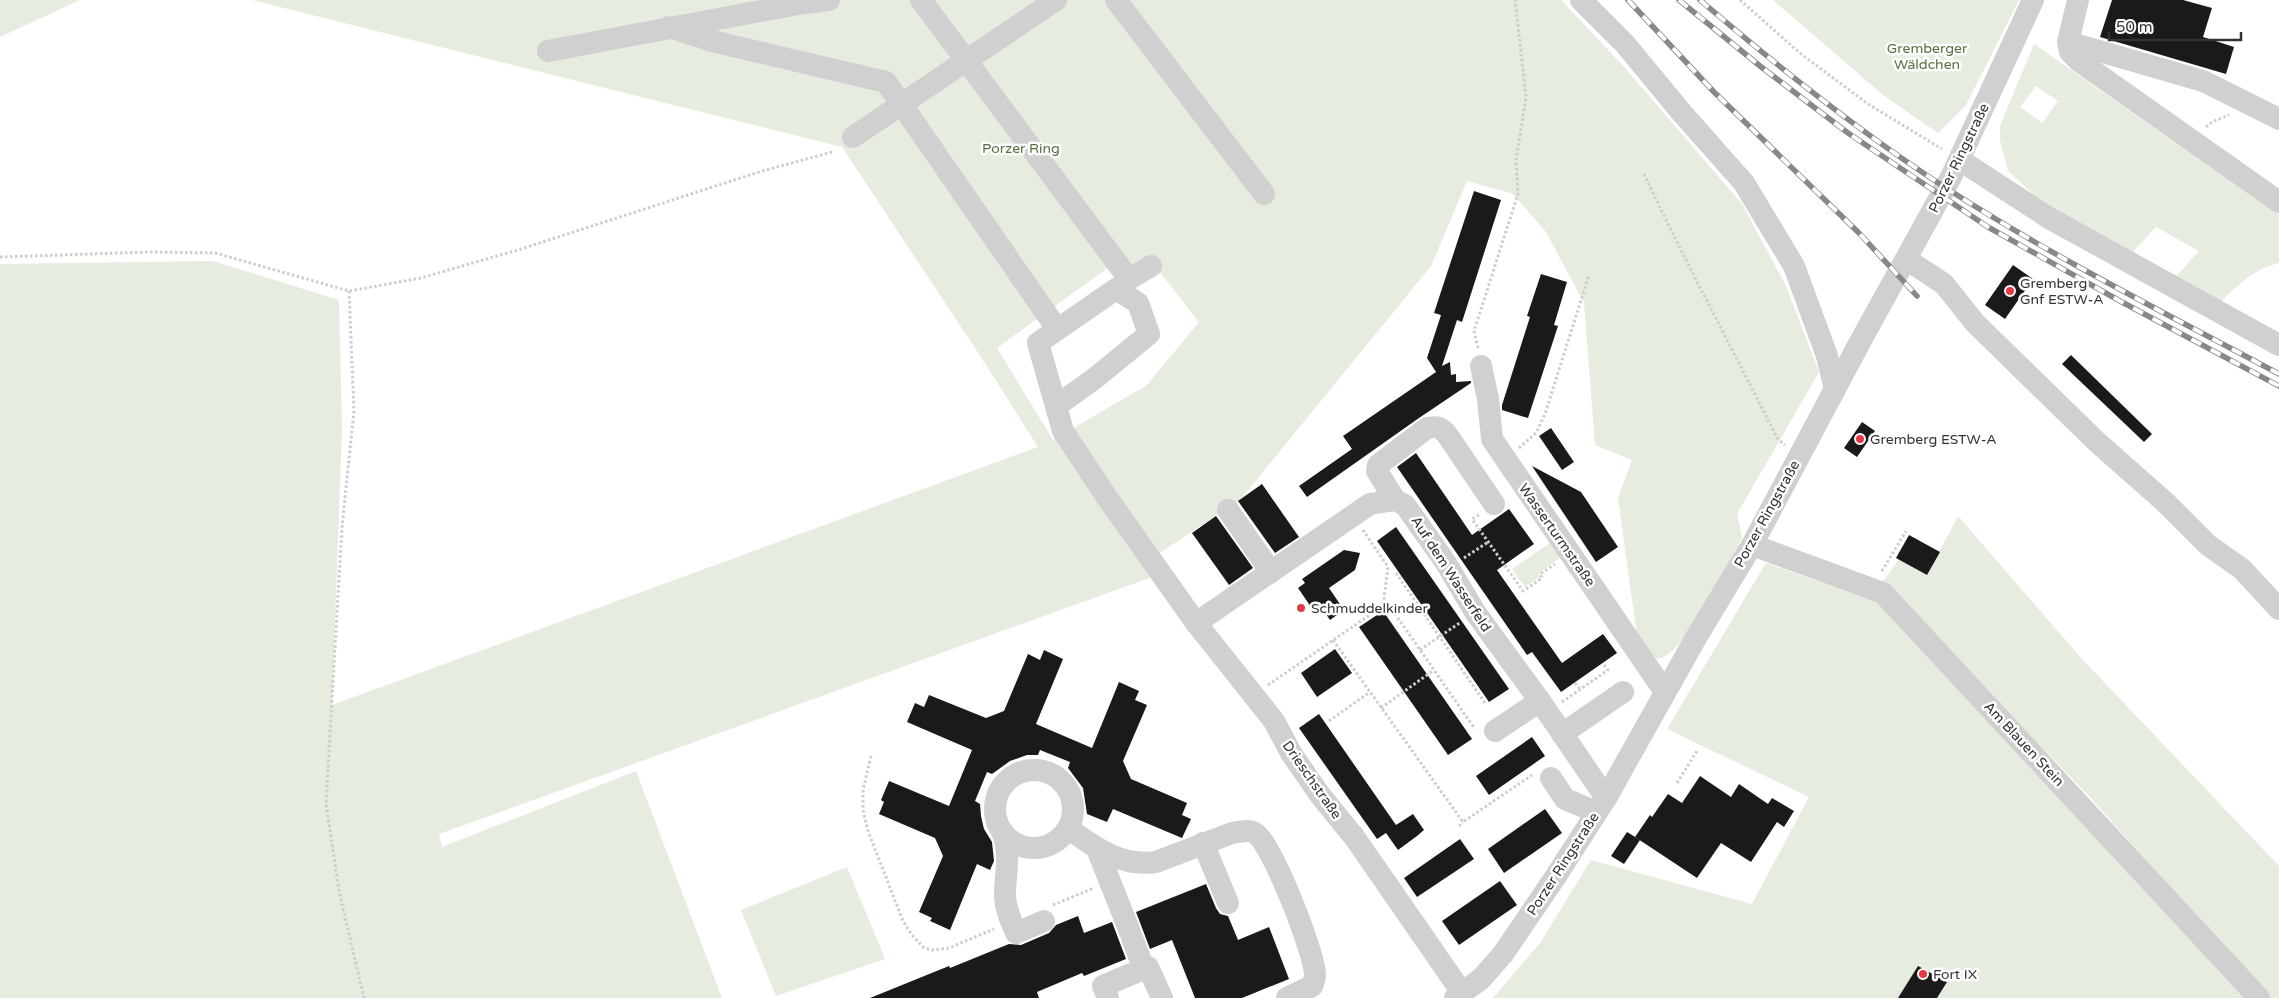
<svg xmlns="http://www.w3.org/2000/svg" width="2279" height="998" viewBox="0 0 2279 998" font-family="'Varela Round',sans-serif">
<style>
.green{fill:#e6ecdf;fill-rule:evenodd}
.building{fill:#1a1a1a}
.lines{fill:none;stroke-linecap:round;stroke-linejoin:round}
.path{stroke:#cdcdcd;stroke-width:3;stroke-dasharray:2.5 2.5;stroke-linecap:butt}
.minor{stroke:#d0d0d0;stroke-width:22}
.rail-casing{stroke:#888;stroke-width:5.5}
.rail{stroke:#fff;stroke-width:4;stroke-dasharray:11;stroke-linecap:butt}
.poi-dot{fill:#e63946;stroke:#fff;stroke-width:2}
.labels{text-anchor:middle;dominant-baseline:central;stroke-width:5;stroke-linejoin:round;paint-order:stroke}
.park-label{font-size:14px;fill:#56703f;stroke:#fff}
.street-label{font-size:14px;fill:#333;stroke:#fff}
.poi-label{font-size:14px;fill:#333;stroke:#fff;text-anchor:start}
</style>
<rect width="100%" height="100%" fill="#fff"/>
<g class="green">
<path d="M0,0h80l-80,37z"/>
<path d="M252,0h1309l65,69 116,135 44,82 33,86 -82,142 5,24c-14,27 -55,115 -84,121l-9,-5 -12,-18 -19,-138 14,-38 -37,-15 -11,-142 -38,-71 -33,-38 -46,-13 -36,85 -191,234 -94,62 9,14 -716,258 3,13 194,-76 86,227h-722v-734l213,-3 126,39 3,129 -10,276 706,-258 -57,-90 -139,-210zM1109,267l50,4 40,51 -52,63 -94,55 -56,-92z"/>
<path d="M1773,0h246l-53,105 -28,28 -55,-38z"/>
<path d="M2034,44l245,171v48c-24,6 -39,19 -57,38l-6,1 -42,-23 25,-28 -43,-24 -26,28 -73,-39 -49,-45 -8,-31v-14zM2036,86l22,15 -16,22 -22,-16z"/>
<path d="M1958,516l123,142 198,208v132h-11l-178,-201 -208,-214 17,-24 28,16z"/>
<path d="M1550,543l11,14 -21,15 -1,5 -14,10 -13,-18z"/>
<path d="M1766,563l113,40 370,395h-756l47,-55 51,-83 161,44 57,-107 -142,-68z"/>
<path d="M847,867l38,92 -109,37 -35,-86z"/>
</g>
<g class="building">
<path d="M2112,0h71l29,8 -9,29 31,10 -8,27 -126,-37z"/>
<path d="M1474,191l27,9 -39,122 -5,-2 -15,46 8,-4 1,13 5,-1v8l15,-1v2l-52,35 -112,79 -8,-11 53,-37 -9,-13 93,-64 -9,-14 14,-43 -7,-2z"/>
<path d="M2013,265l20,14 -28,40 -20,-14z"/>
<path d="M1541,274l26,8 -13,43 4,1 -30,92 -26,-8v-5l28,-88 -3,-1z"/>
<path d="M2071,355l81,79 -8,8 -82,-78z"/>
<path d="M1862,422l13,9 -18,26 -13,-9z"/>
<path d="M1551,428l23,34 -12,8 -23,-34z"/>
<path d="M1416,453l56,82 37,-26 25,35 -37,26 65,93 41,-29 14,19 -56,39 -29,-40 -5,3 -130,-188z"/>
<path d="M1532,466l49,26 37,55 -22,15z"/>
<path d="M1262,484l37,53 -24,16 -37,-52z"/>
<path d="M1216,516l37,52 -24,17 -37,-52z"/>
<path d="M1396,527l113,162 -20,13 -112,-161z"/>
<path d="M1909,535l31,17 -13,23 -31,-17z"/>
<path d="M1344,550l16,3 -5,17 -26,18 15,22 -14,10 -12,-18 -7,5 -13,-19 7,-5 -3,-4z"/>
<path d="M1383,611l89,128 -24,16 -89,-128z"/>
<path d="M1335,649l17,24 -35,24 -16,-24z"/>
<path d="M1044,650l19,9 -27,65 56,24 27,-66 20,9 -4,9 12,5 -24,56 8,18 56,24 -5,12 9,4 -9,19 -69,-29 -6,13 -20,-8 -4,-26 -15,-20 2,-6 -30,-12 -2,5h-11l-17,6 -18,13 -5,-2 -12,29 5,3 1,12 3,13 8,13 2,19 -4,9 -13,-6 -27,66 -20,-9 2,-3 -13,-6 24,-56 -8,-18 -56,-24 5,-12 -3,-2 8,-19 60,25 23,-56 -65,-28 8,-19 9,4 5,-12 57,23 18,-7 24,-57 12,6z"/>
<path d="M1319,714l77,111 17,-11 11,16 -7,6 -19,14 -12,-17 -9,6 -78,-111z"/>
<path d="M1532,737l13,19 -56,39 -13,-19z"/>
<path d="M1700,776l31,21 8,-13 29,20 4,-6 22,13 -10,16 -7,-5 -26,40 -30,-19 -24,35 -62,-41 15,-22 2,2 16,-23 14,9z"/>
<path d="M1545,809l17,24 -58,40 -16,-24z"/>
<path d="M1627,832l13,8 -16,24 -13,-8z"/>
<path d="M1460,839l14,20 -57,38 -13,-19z"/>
<path d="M1500,881l17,24 -58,40 -17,-24z"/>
<path d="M1206,884l10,24 4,6 8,2 10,24 31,-13 20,52 -47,19h-47l-23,-58 -22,9 -14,-37z"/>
<path d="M1078,916l6,17 28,-11 14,37 -42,17 -2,-3 -45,19 2,6h-169l79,-32 1,2 59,-24 12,1 28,-12 7,-8z"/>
<path d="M1918,966l29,16 -10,16h-39z"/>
</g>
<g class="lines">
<g class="path">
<path d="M1740,0l61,54 67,50 74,45"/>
<path d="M2206,127l6,-5 17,-7"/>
<path d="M1644,174c42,89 89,176 133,264l8,7"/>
<path d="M0,257l150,-5 65,1 134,38 72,-13 100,-29 238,-77 73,-20"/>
<path d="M349,291l5,120 -12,116 -16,276 13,88 25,107"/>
<path d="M1478,348l-4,-17 44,-137 -2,-34 10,-63 -11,-97"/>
<path d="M1519,448l17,-15 9,-19 44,-139"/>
<path d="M1479,515l-7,4 51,72 19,-13 -2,-4 15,-10"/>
<path d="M1363,530l25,37 -4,31 91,131"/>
<path d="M1464,558l24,-16"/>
<path d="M1882,571l24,-40"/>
<path d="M1396,573l89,130"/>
<path d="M1333,640l130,182 69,-47"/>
<path d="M1420,650l41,-28"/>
<path d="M1575,683l5,6"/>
<path d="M1268,685l119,-82"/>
<path d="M1562,702l46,-32 -5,-6"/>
<path d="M1381,708l53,-38"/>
<path d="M1329,721l41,-29"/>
<path d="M871,756l-8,34v20l5,21 35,90 9,14 11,12 8,3 18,-2 45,-19"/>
<path d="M1677,783l20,-32"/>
<path d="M1459,826l4,-4"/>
<path d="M1053,905l41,-17"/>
</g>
<g class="minor">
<path d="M921,0l208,279 22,-13"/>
<path d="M1116,0l148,194"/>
<path d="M1581,0l44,44 57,69 62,70 50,83 33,90 8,33"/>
<path d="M2078,0l-10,42 2,10 9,9 200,141"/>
<path d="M669,27l43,14 174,41 171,247"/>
<path d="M2068,42l135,39 76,38"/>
<path d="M548,51l250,-47 31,-4"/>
<path d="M853,137l203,-137"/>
<path d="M1960,160l89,58 230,127"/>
<path d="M1906,259l38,25 31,39 122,119 69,61 42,42 34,24 37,40"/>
<path d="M1481,366l7,33 4,40 173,253"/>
<path d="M1056,406l38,-27 55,-45 -11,-31 -22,-14 -78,54 25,88 43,65 90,127 78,98 17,32 29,42 35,43 108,156"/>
<path d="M1395,500l-18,-29 1,-6 49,-37c11,-2 14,-1 21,8l46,68"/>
<path d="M1228,510l43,62"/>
<path d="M1752,545l131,48 376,405"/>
<path d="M1196,623l174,-119 25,-4 10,5 41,58 29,49 65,89 66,97"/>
<path d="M1495,731l45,-30"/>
<path d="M1562,734l61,-42"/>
<circle cx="1034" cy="809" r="39"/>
<path d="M1551,778l14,21 31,13"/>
<path d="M1069,829c27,19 52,38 87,33l76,-29c7,-1 16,-4 23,0 17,10 60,121 60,142 0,4 -2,8 -3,11l-25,12"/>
<path d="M1003,833c8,26 2,38 2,62 0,13 6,26 11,38l28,-12"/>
<path d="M1203,843l25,60"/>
<path d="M1097,849l33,83"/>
<path d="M1132,938l12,31"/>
<path d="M1108,998l-5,-12 45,-19 14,31"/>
<path d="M1455,998l26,-19 22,-25 53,-78 50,-78 91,-162 55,-91 108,-203 91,-165 82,-177"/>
</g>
<defs>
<g id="rail">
<path d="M1628,0l86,92 145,141 58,63"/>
<path d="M1679,0l81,66 88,67 140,94 132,74 159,85"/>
<path d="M1700,0c78,67 160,132 246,188 107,69 221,126 333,186"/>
</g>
</defs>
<use href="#rail" class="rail-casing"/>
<use href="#rail" class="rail"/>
</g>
<g class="poi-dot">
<circle cx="2010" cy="291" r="5"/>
<circle cx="1860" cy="439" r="5"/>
<circle cx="1301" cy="608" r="5"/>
<circle cx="1923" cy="974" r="5"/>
</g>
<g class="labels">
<g class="park-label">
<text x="1927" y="48">Gremberger<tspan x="1927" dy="16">Wäldchen</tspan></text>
<text x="1021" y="148">Porzer Ring</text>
</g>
<g class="street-label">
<text transform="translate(1959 158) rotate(-64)">Porzer Ringstraße</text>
<text transform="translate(1767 514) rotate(-61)">Porzer Ringstraße</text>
<text transform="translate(1557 535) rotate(55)">Wasserturmstraße</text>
<text transform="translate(1451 574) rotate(57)">Auf dem Wasserfeld</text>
<text transform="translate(2024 744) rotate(47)">Am Blauen Stein</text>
<text transform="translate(1312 780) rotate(55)">Drieschstraße</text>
<text transform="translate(1563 864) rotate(-57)">Porzer Ringstraße</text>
</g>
<g class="poi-label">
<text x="2020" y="283">Gremberg<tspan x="2020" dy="16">Gnf ESTW-A</tspan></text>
<text x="1870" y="439">Gremberg ESTW-A</text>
<text x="1311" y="608">Schmuddelkinder</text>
<text x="1933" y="974">Fort IX</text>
</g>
</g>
<path d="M2109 32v8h132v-8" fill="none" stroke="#333333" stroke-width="2.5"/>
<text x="2116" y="32" font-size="15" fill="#333333" stroke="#ffffff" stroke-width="4" paint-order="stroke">50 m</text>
</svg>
